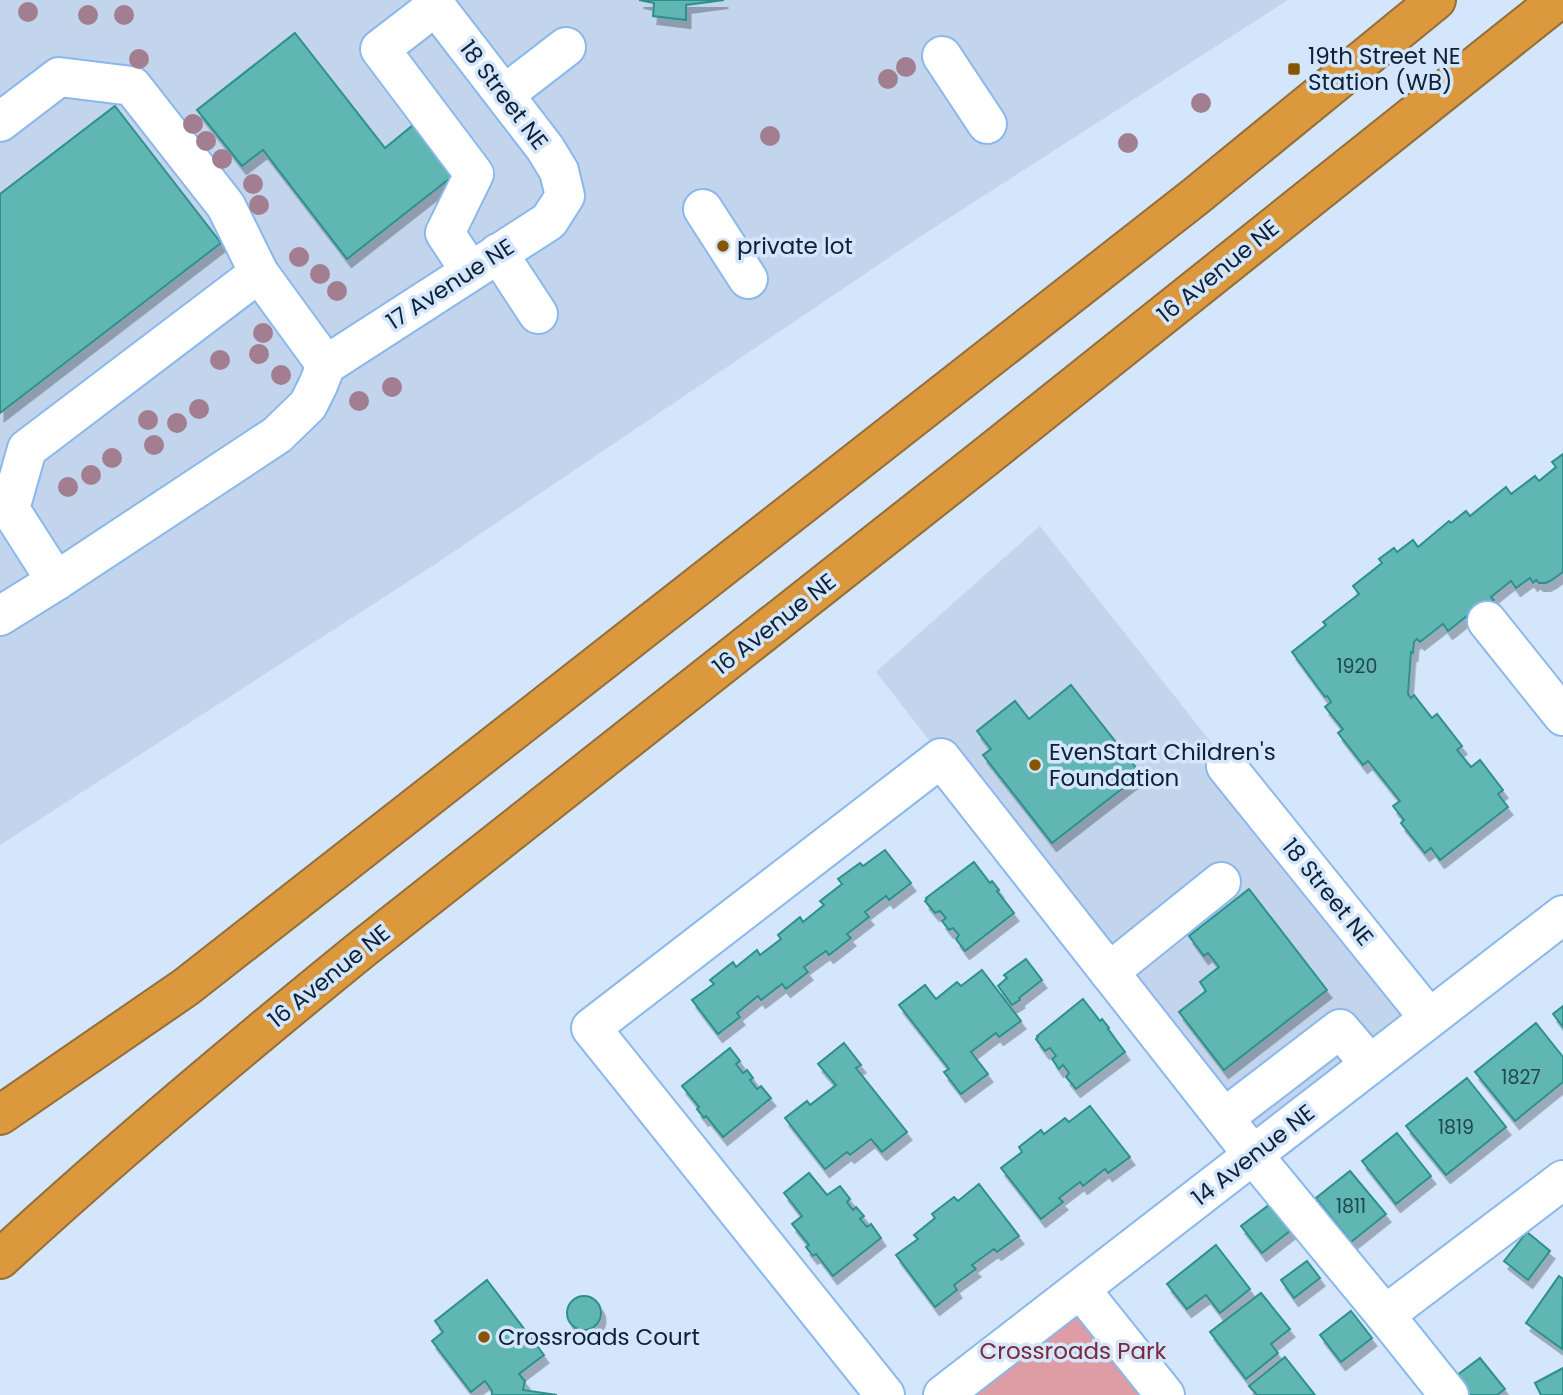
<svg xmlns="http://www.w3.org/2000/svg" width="1563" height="1395" viewBox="0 0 1563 1395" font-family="Poppins,sans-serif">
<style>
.built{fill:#c2d5ed}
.green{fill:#de9da4}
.building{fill:#5eb6b2;stroke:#2e908c;stroke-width:2;filter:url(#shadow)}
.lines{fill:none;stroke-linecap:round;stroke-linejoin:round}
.minor-casing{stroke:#8ab8eb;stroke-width:42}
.highway-casing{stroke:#946e3a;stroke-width:42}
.minor{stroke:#fff;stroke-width:38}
.highway{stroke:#db983c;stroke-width:38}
.tree{fill:#a37e91}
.poi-dot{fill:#885600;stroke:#d3e6fb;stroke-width:2.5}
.labels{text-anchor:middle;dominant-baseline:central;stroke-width:7;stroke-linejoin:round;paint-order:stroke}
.number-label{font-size:19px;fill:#234654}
.poi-label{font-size:23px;fill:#0f2135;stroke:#d3e6fb;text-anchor:start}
.street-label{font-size:23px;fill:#0f2135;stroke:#d3e6fb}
.park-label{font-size:23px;fill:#7c293a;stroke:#d3e6fb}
</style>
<defs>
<filter id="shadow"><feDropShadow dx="4.5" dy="8" stdDeviation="0" flood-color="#0004"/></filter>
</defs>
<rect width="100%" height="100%" fill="#d3e6fb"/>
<g class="built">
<path d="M0,0h1288l-373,240 -478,323 -437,282z"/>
<path d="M1040,526l389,492 -176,137 -377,-483z"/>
</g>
<path class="green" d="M1081,1290l84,105h-222z"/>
<g class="building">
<path d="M639,0h85l-38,5v15l-33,-4 1,-13z"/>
<path d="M295,33l90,115 33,-27 40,51 -111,87 -84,-109 -21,16 -45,-56z"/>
<path d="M115,106l106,137 -221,170v-219z"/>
<path d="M1563,454v118l-11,8 -6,3h-7l-3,-3 -3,3 -3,-5 -14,10 -5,-7 -20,16 3,3 -15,12 -2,-4 -29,23 -5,-7 -23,18 -3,-3 -3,3 -1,11 -2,-1 -3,42 3,4 3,-3 18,23 5,-4 25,32 -5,4 14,17 9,-7 23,30 -5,4 10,13 -68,53 -9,-12 -6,5 -24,-30 3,-3 -11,-14 7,-5 -32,-40 -5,4 -25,-32 5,-4 -18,-22 6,-5 -4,-6 -2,1 -33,-45 34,-27 -3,-3 36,-28 -6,-8 29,-23 -3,-4 15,-11 3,4 16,-12 5,7 31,-26 2,2 15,-12 4,5 36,-29 5,7 24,-18 4,5 17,-14 -4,-5z"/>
<path d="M1071,685l70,89 -89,69 -69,-88 8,-6 -14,-18 38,-30 14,18z"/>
<path d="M885,850l26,33 -22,17 -3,-4 -21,16 4,5 -22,17 4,4 -22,17 -3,-4 -22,16 4,5 -22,17 -4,-5 -21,16 -3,-4 -21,17 3,4 -22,17 -26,-34 22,-16 -4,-4 23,-18 3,5 21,-17 3,5 21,-16 -3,-4 22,-18 3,5 21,-17 -4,-4 22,-17 -4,-5 22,-16 3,3z"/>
<path d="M974,862l16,21 2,-2 7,9 -2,1 17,22 -49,38 -9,-12 3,-4 -6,-7 -4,2 -7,-9 4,-3 -6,-7 -5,2 -10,-12 2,-2 -1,-1z"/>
<path d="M1249,889l78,101 -103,80 -45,-58 27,-21 -6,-9 19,-15 -11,-14 -4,3 -15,-20z"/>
<path d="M1026,959l16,21 -23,18 1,2 -8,5 -14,-19 9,-8 -3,-3z"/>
<path d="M982,970l39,51 -22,16 -3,-4 -25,19 17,22 -27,20 -17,-22 5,-3 -50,-64 26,-20 11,14 21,-17 4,4z"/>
<path d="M1083,999l17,22 2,-2 7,9 -1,1 17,23 -49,37 -10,-12 3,-4 -6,-8 -4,4 -7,-10 4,-3 -6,-8 -5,3 -9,-12 2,-2 -1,-1z"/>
<path d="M1563,1006v21l-10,-13z"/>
<path d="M1536,1023l27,34v25l-48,39 -40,-49z"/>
<path d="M844,1043l17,22 -5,3 51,64 -25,20 -11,-13 -21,16 -3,-3 -22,17 -40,-51 22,-17 3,4 26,-20 -18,-21z"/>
<path d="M730,1048l10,13 -4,3 7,9 4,-3 6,8 -3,2 7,9 4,-3 10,12 -48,39 -17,-21 -2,2 -7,-9 2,-2 -17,-21z"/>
<path d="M1467,1078l39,49 -60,48 -40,-49z"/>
<path d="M1090,1106l40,51 -22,16 -3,-4 -22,17 -3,-4 -21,16 4,4 -22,17 -40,-51 21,-16 -3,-5 22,-17 3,4 21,-16 4,4z"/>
<path d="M1397,1133l34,43 -35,28 -34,-43z"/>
<path d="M1350,1171l36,43 -35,28 -35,-44z"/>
<path d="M809,1173l18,22 13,-9 10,13 -3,3 6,8 3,-3 8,9 -4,3 7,8 4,-3 10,14 -48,38 -17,-22 -3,2 -7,-9 3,-2 -17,-21 10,-8 -18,-23z"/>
<path d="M979,1184l40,52 -22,16 -3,-3 -22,16 4,4 -22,16 3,5 -22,17 -39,-52 22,-16 -4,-4 21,-17 -3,-4 22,-17 4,4z"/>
<path d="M1269,1205l21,26 -28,22 -21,-27z"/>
<path d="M1527,1232l23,19 -22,29 -24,-19z"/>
<path d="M1216,1245l34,44 -30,24 -14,-18 -19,14 -20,-25z"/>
<path d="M1307,1261l13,17 -26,20 -13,-18z"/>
<path d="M1559,1276l4,3 -1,70 -36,-26z"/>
<path d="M487,1280l57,75 -25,19 6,7 -2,9 34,5h-65v-4l-7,-10 -14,11 -39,-51 11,-9 -8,-11z"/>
<path d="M1261,1293l29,36 -19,15 7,9 -32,26 -36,-47z"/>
<circle cx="584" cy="1313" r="17"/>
<path d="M1351,1311l21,27 -31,24 -21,-27z"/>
<path d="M1285,1357l30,38h-58l-8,-9z"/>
<path d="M1480,1358l25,31 -8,6h-33l-12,-16z"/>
<path d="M1563,1368v27h-22l-6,-12z"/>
</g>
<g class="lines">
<defs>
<g id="minor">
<path d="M436,6l-56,43 94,125 -29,59 25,38"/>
<path d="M942,56l45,68"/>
<path d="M505,94l61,-47"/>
<path d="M0,122l59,-45 73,9 94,120 33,67 67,92"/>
<path d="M703,209l45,70"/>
<path d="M498,253l40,61"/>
<path d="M326,365l223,-144 16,-25 -6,-25 -14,-23 -114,-148"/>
<path d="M56,581l-46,-72 17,-60 232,-176"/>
<path d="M0,616l56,-35 221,-146 31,-30 10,-20 8,-20"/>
<path d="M1487,621l76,95"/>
<path d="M1226,766l203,252"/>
<path d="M1109,972l112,-90"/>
<path d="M1224,1118l116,-89 30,35"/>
<path d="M1081,1290l84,105"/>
<path d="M1385,1315l178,-135"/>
<path d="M885,1395l-294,-367 350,-270 312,397 132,160 64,80"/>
<path d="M943,1395l620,-480"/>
</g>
<g id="highway">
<path d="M0,1115l186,-128 1010,-791 240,-196"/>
<path d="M0,1259c117,-108 239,-210 362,-310l621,-490 575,-459"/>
</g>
</defs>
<use href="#minor" class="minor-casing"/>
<use href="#highway" class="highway-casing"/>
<use href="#minor" class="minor"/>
<use href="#highway" class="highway"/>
</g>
<g class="tree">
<circle cx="28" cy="12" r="10"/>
<circle cx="88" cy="15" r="10"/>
<circle cx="124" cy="15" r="10"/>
<circle cx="139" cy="59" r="10"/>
<circle cx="906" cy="67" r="10"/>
<circle cx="888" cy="79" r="10"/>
<circle cx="1201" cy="103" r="10"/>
<circle cx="193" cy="124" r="10"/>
<circle cx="770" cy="136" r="10"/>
<circle cx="206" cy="141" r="10"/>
<circle cx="1128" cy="143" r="10"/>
<circle cx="222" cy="159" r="10"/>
<circle cx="253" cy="184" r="10"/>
<circle cx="259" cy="205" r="10"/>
<circle cx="299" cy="257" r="10"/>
<circle cx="320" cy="274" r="10"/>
<circle cx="337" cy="291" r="10"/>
<circle cx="263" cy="333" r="10"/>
<circle cx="259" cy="354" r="10"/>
<circle cx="220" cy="360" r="10"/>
<circle cx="281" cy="375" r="10"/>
<circle cx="392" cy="387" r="10"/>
<circle cx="359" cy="401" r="10"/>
<circle cx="199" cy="409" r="10"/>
<circle cx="148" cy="420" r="10"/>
<circle cx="177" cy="423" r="10"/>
<circle cx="154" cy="445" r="10"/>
<circle cx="112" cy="458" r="10"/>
<circle cx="91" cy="475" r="10"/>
<circle cx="68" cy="487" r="10"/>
</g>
<g class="poi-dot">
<rect x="1287" y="62" width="14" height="14" rx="3.5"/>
<circle cx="723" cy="246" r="7"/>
<circle cx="1035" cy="765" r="7"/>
<circle cx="484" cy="1337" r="7"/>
</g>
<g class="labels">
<g class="number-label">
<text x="1357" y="666">1920</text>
<text x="1521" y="1077">1827</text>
<text x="1456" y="1127">1819</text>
<text x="1351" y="1206">1811</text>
</g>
<g class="poi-label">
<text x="1308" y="56">19th Street NE<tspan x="1308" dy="26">Station (WB)</tspan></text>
<text x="737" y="246">private lot</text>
<text x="1049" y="752">EvenStart Children's<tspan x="1049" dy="26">Foundation</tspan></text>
<text x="498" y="1337">Crossroads Court</text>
</g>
<g class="street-label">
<text transform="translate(504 95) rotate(53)">18 Street NE</text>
<text transform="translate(1218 271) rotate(-39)">16 Avenue NE</text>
<text transform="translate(450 284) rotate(-33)">17 Avenue NE</text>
<text transform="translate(774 624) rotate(-38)">16 Avenue NE</text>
<text transform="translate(1328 892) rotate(51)">18 Street NE</text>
<text transform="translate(329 976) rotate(-39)">16 Avenue NE</text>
<text transform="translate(1253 1155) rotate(-38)">14 Avenue NE</text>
</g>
<g class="park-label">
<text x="1073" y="1351">Crossroads Park</text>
</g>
</g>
</svg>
